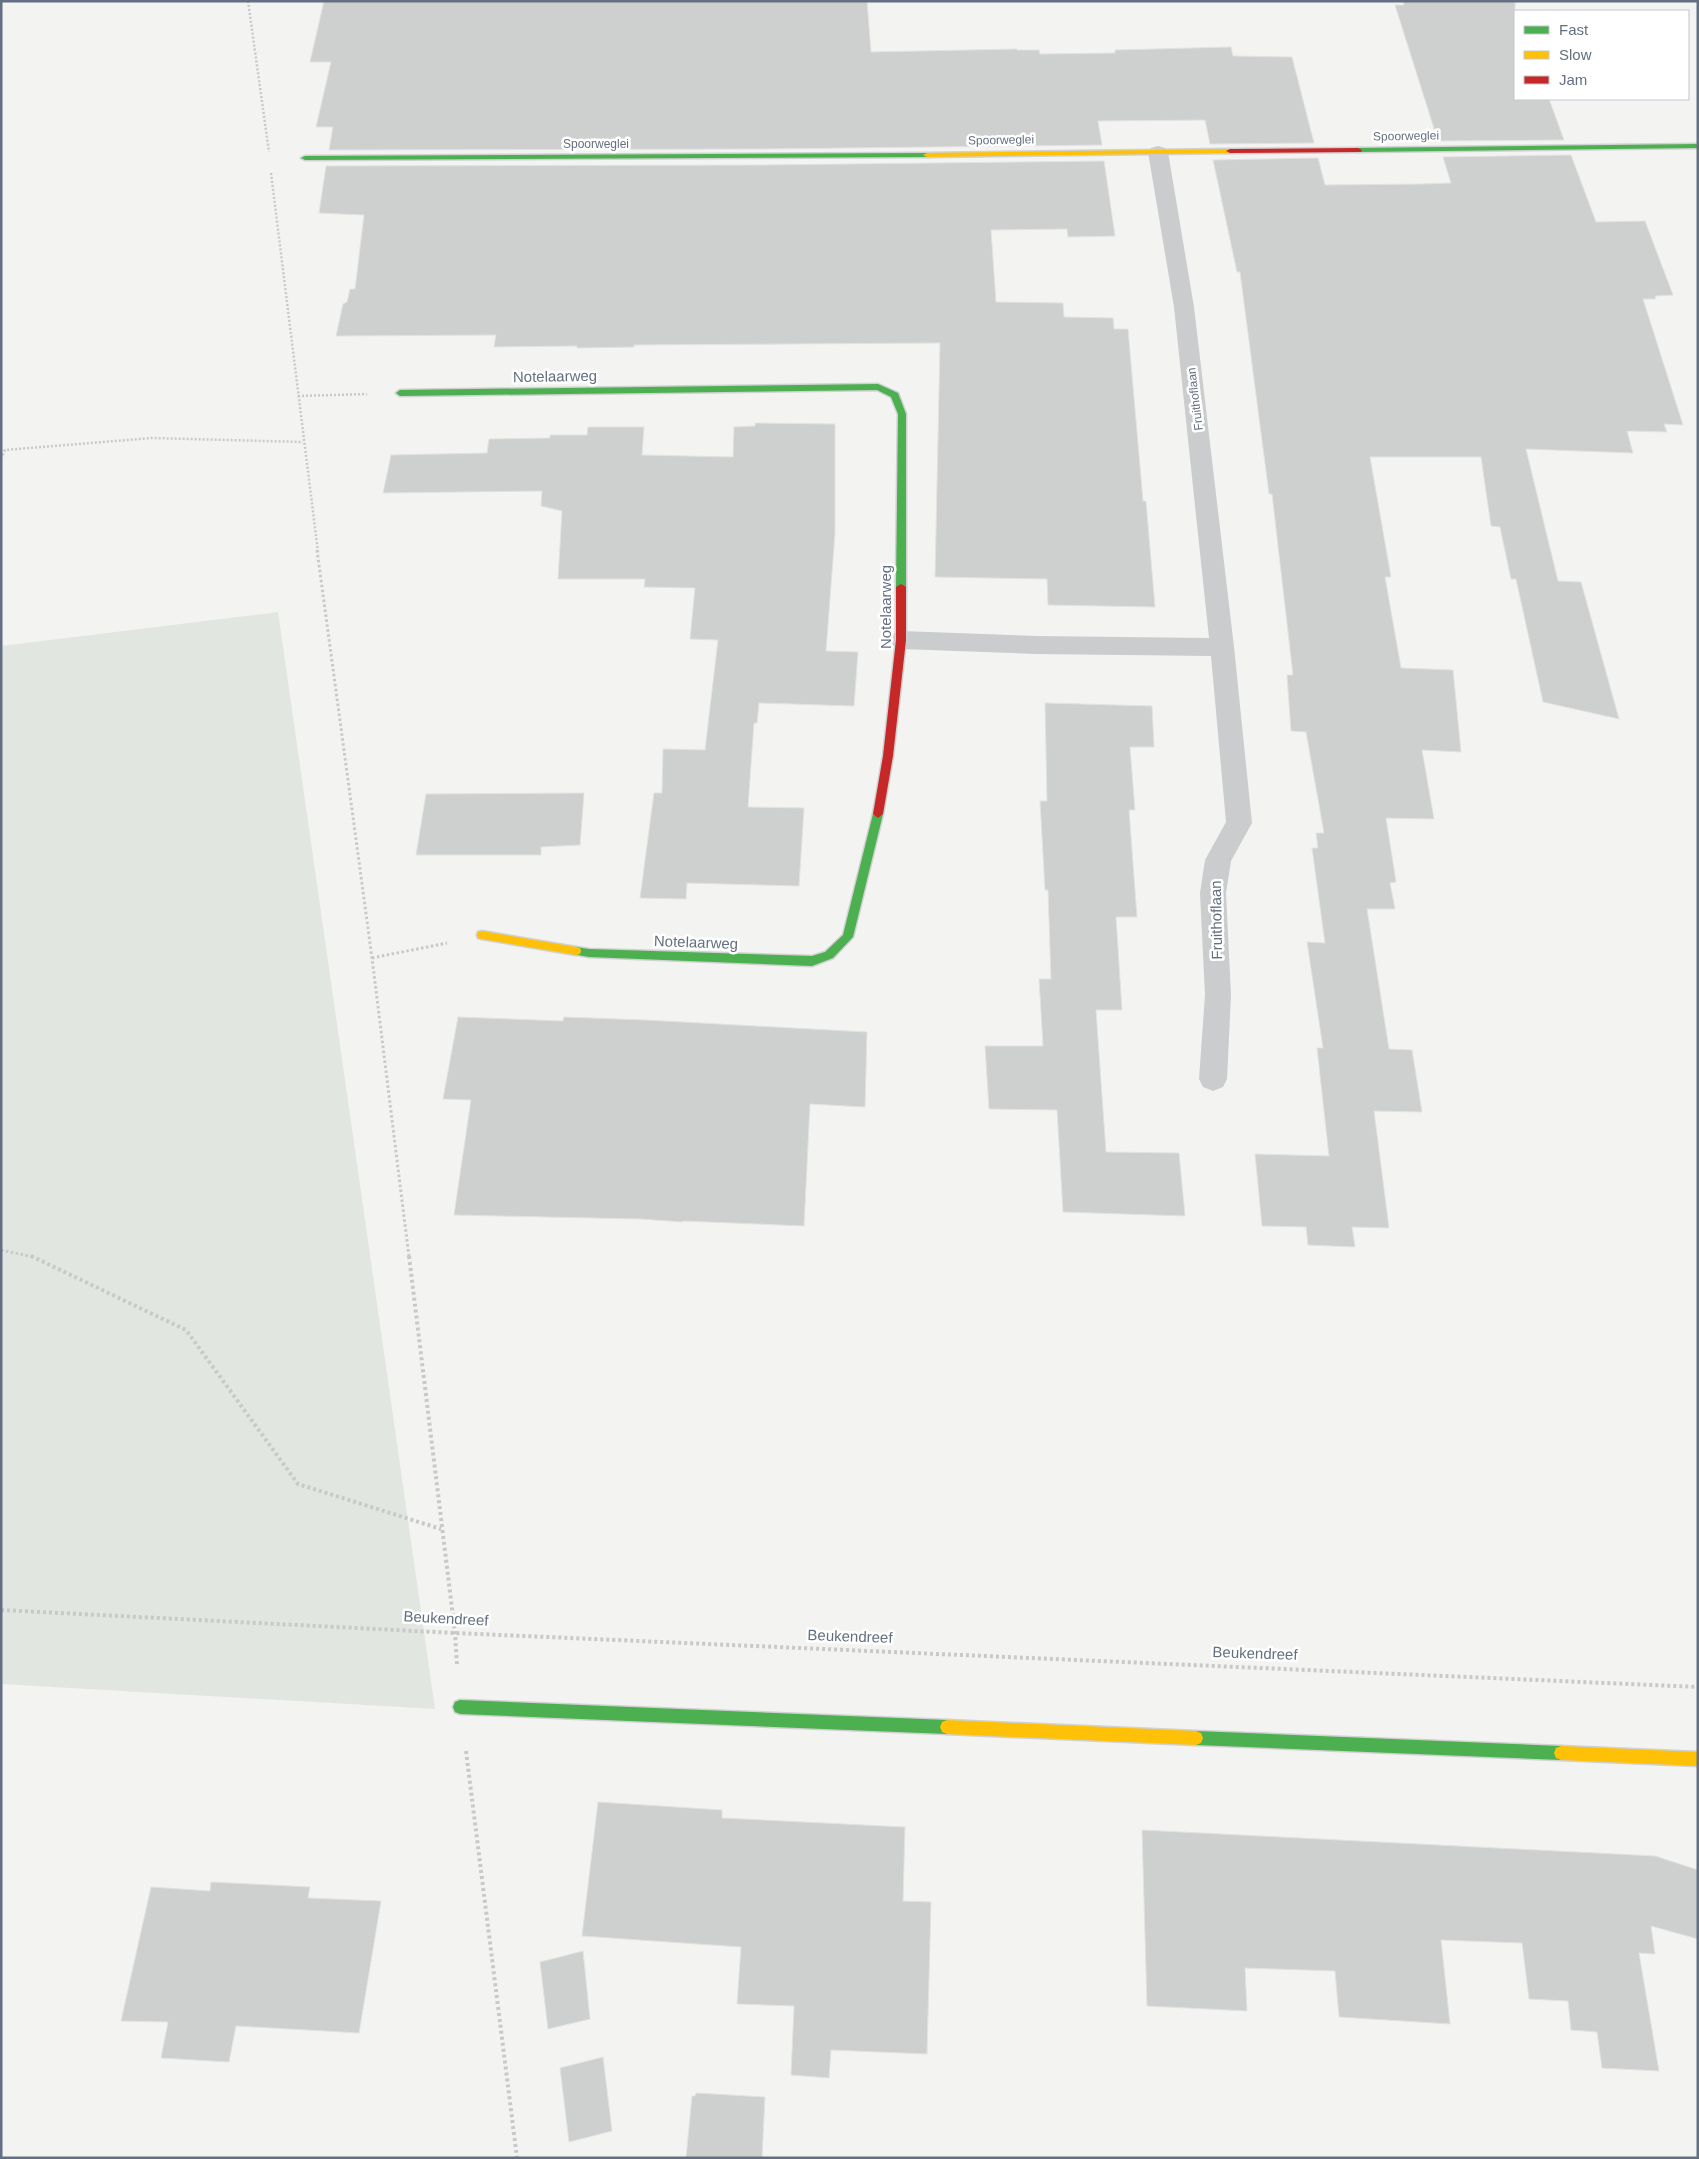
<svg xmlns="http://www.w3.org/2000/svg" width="1699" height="2159" viewBox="0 0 1699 2159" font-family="Helvetica,sans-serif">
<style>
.green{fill:#e2e6e0}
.building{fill:#cecfcf;stroke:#e2e2e2}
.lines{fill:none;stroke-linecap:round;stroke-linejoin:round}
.fast-casing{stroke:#d0d1d1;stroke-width:3}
.slow-casing{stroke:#d0d1d1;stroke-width:3}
.jam-casing{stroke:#d0d1d1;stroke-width:3}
.path-far2{stroke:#c9c9ca;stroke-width:2.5;stroke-dasharray:2 2;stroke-linecap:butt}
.path-far1{stroke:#c9c9ca;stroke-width:3;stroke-dasharray:2.5 2.5;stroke-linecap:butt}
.path{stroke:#c9c9ca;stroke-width:4;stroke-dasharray:3 3;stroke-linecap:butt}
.street{fill:#cbcccd;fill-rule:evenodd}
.fast{fill:#4caf50;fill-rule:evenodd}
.slow{fill:#ffc107;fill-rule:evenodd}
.jam{fill:#c62828;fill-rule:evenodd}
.labels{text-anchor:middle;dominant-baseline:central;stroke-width:5;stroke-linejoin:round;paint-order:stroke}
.far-street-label{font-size:12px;fill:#647081;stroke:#fff}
.street-label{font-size:15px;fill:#647081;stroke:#fff}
</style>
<rect width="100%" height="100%" fill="#f3f3f2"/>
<path class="green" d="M278,612l157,1097 -434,-25v-1038z"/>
<g class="building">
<path d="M324,1h543l4,51 146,-3v1h22l1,4 75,-1v-3l116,-3 2,9 59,1 22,86 -104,1 -5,-24 -107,1 4,24 -341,4 -432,1 4,-23h-17l15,-65h-21z"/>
<path d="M1403,1h112v98h34l15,41 -126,1 -43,-136h9z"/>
<path d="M1571,155l25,67 49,-1 28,74 -18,1 1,3h-13l40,126 -19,-1 3,8 -40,-1 6,22 -107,-4 32,132 23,1 38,137 -76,-17 -27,-123h-5l-11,-52 -9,-1 -10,-69h-111l21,120h-6l16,91 52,2 8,82 -39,-2 12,69 -48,-1 10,64 -6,1 5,26h-28l22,140 23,1 10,62 -48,-1 15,117 -37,-1 3,20 -47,-2 -2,-18 -44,-1 -7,-72 74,2 -12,-108h6l-16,-106 18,1 -13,-95h6l-2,-15h8l-18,-101 -15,-1 -4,-56h6l-21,-181h-3l-29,-222h-3l-24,-112 105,-2 7,27 98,-1 28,-1 -8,-26z"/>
<path d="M1104,161l11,75 -47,1 -1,-8 -76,1 5,72 67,1 1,14 49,1 1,11h14l15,172h3l9,106 -107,-2 -1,-26 -112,-2 5,-234 -306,2v2l-57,1v-2l-83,1 2,-12 -160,1 7,-32 4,-2 3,-13h5l9,-74 -45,-2 7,-47 435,-1z"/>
<path d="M755,423l80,1v109l-9,118 32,1 -4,54 -95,-3 -2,20h-3l-6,84 56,1 -5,78 -112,-3 -1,16 -46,-1 14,-105h8l1,-44 42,1 13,-110 -28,-1 5,-51 -51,-1 1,-8h-87l4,-68 -21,-5 1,-15 -159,2 8,-38 96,-2 2,-14 61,-1v-3h37l1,-8h56l-2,28 91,2 1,-30 21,-1z"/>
<path d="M1045,703l107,3 2,41h-24l5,63h-6l8,107h-21l6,93h-26l10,142 73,1 6,63 -122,-4 -6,-102 -68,-1 -4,-63h58l-4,-67h12l-3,-89h-3l-5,-89h7z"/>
<path d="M584,793l-4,52 -39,2v8h-125l10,-61z"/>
<path d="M458,1017l105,4 1,-4 81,3 222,12 -2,75 -55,-3 -6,122 -121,-5v1l-42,-3 -187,-4 17,-115 -28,-1z"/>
<path d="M598,1802l124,8v8l183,9 -2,74 28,1 -4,152 -96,-4 -2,28 -38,-3 3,-69 -57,-2 4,-57 -159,-11z"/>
<path d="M1142,1830l513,26 43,14v69l-47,-13 4,28 -16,-1 20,118 -57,-3 -5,-36 -26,-2 -3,-29 -39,-2 -7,-56 -81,-3 9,84 -111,-7 -4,-46 -90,-3 2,43 -100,-5z"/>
<path d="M211,1882l99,5 -2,11 73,3 -22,132 -123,-7 -7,36 -68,-4 7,-36 -47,-1 30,-134 59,4z"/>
<path d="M583,1951l7,68 -42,10 -8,-67z"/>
<path d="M603,2057l9,74 -43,11 -9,-74z"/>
<path d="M696,2093l69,4 -3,61h-76l6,-62h3z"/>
</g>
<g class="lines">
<defs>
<g id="fast">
<path d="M1698,144v4l-340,4 -4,-2 4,-2z"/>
<path d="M927,153l4,2 -1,2 -625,3 -4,-2 4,-2z"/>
<path d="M878,384l20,9 8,21v173l-5,3 -5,-3 2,-173 -7,-17 -14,-7 -477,6 -4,-3 4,-3z"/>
<path d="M878,810l5,4 -30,123 -20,21 -21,8 -223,-9 -17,-3 -1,-3 1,-3 4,-1 13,2 223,7 13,-4 18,-17 30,-121z"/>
<path d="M460,1700l487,20 5,2 2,5 -2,5 -5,2 -487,-20 -5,-2 -2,-5 2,-5z"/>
<path d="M1196,1731l365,15 5,2 2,5 -2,5 -5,2 -365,-15 -5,-2 -2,-5 2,-5z"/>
</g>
<g id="slow">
<path d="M1230,149l4,2 -1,2 -306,4 -4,-2 4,-2z"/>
<path d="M482,931l94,16 4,1 1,3 -1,3 -4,1 -94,-16 -4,-1 -1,-3 1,-3z"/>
<path d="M947,1720l249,11 5,2 2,5 -2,5 -5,2 -249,-11 -5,-2 -2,-5 2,-5z"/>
<path d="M1561,1746l137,6v14l-137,-6 -5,-2 -2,-5 2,-5z"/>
</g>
<g id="jam">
<path d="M1358,148l4,2 -1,2 -131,1 -4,-2 4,-2z"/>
<path d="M901,584l5,3v53l-13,116 -10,58 -5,4 -5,-4 10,-58 13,-116v-53z"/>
</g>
</defs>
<use href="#fast" class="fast-casing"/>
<use href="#slow" class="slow-casing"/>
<use href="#jam" class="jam-casing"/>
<g class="path-far2">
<path d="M248,1l21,151"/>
<path d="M271,173l47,379"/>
<path d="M298,396l69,-2"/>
<path d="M1,459l4,-9 147,-12 151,4"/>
</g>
<g class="path-far1">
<path d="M317,550l55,408 37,299"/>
<path d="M372,958l75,-15"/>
<path d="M1,1250l33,7"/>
</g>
<g class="path">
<path d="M31,1256l155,74 112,154 143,45"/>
<path d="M409,1256l46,377 2,32"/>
<path d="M1,1610l454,23 1243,54"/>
<path d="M466,1751l51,407"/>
</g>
<path class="street" d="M1158,146l7,2 3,4 26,155 40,340 18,176 -21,38 -5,32 5,102 -4,84 -4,8 -10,4 -10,-4 -4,-8 6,-84 -5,-102 5,-33 21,-38 -15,-166 -175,-2 -135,-5 -8,-3 -4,-6 4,-6 8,-3 135,5 173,2 -35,-331 -26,-155 3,-4z"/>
<use href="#fast" class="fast"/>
<use href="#slow" class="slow"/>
<use href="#jam" class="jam"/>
</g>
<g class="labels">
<g class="far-street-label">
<text transform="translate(1406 136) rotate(-1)">Spoorweglei</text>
<text transform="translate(1001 140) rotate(-1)">Spoorweglei</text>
<text x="596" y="144">Spoorweglei</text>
<text transform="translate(1195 399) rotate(-97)">Fruithoflaan</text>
</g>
<g class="street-label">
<text transform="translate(555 376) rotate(-1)">Notelaarweg</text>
<text transform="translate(885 607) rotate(-90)">Notelaarweg</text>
<text transform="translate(1216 920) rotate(-91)">Fruithoflaan</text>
<text transform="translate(696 942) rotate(2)">Notelaarweg</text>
<text transform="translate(446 1618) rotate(3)">Beukendreef</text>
<text transform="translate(850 1636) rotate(2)">Beukendreef</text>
<text transform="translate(1255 1653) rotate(2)">Beukendreef</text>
</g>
</g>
<rect width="1699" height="2159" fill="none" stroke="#647081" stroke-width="5"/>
<rect x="1514" y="10" width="175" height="90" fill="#ffffff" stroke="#c1c6cd"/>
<rect x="1524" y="26" width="25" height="8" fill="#4caf50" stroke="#c1c6cd"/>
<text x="1559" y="35" font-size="15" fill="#647081">Fast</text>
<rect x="1524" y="51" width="25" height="8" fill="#ffc107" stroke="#c1c6cd"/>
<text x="1559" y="60" font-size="15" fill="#647081">Slow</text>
<rect x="1524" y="76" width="25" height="8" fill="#c62828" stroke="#c1c6cd"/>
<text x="1559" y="85" font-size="15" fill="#647081">Jam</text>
</svg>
